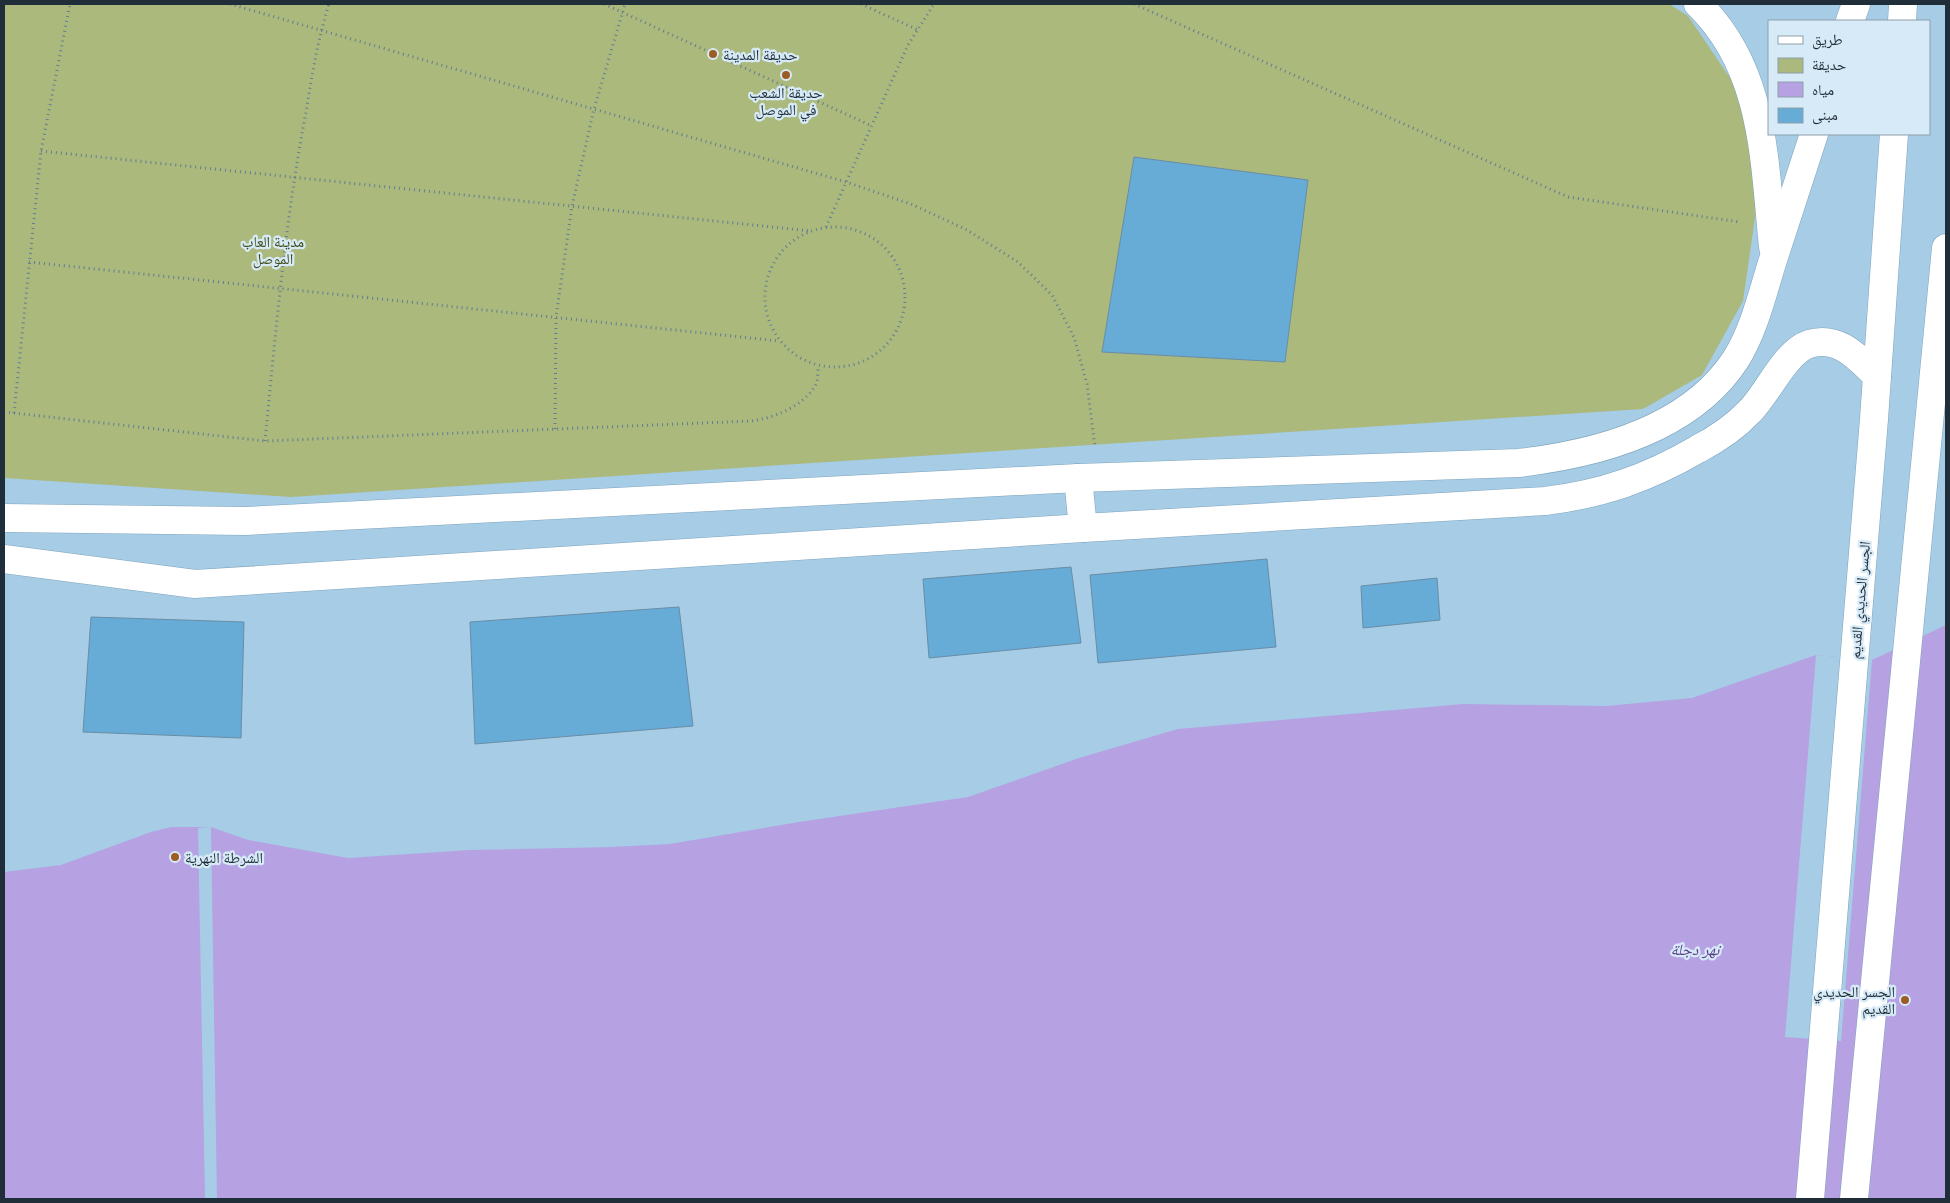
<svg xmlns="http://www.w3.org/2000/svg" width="1950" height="1203" viewBox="0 0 1950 1203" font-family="'Golos Text','Noto Naskh Arabic',sans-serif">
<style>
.green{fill:#abb97d}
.water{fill:#b6a1e2}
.pier{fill:#a6cce6}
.building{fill:#67abd7;stroke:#698da6}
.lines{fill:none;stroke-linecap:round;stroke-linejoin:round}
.secondary-casing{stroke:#7fa4bd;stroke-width:29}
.path{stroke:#637d8f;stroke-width:3;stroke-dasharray:1 4;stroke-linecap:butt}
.secondary{stroke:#fff;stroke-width:28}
.poi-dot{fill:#9c5d25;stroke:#d7eaf7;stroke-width:2}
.labels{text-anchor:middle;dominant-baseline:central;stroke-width:4.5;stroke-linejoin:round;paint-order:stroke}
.poi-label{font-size:15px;fill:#1f2e38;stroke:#d7eaf7;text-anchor:start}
.park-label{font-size:15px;fill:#414b17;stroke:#d7eaf7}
.street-label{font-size:15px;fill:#1f2e38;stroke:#d7eaf7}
.water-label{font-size:16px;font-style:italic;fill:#5d3f8c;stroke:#d7eaf7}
</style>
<rect width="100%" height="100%" fill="#a6cce6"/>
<path class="green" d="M4,4h1665l19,12 57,84 12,104 -14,97 -41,74 -59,34 -1352,88 -287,-19z"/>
<path class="water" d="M1946,625v574h-1942v-327l57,-7 90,-33 20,-5h40l37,13 100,18 122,-8 142,-3 58,-3 129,-22 169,-25 111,-39 99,-29 285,-25 143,2 86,-8 124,-43 56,5z"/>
<g class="pier">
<path d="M1816,655l56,5 -31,381 -56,-4z"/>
<path d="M211,827l6,372h-12l-7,-371z"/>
</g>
<g class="building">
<path d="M1134,157l174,23 -23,182 -183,-10z"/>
<path d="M1267,559l9,88 -178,16 -8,-88z"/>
<path d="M1071,567l10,76 -152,15 -6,-79z"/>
<path d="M1437,578l3,42 -77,8 -2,-42z"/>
<path d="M679,607l14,119 -218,18 -5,-122z"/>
<path d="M91,617l153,5 -3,116 -158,-6z"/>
</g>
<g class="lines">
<defs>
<g id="secondary">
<path d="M1698,4c67,65 66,156 75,243"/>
<path d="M1850,21l6,-17"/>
<path d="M1902,21l1,-17"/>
<path d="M1078,478l5,50"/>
<path d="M4,518l241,3 833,-43 440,-15c79,-9 172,-33 218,-104 18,-29 26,-64 36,-96 14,-43 28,-86 42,-129"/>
<path d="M4,559l191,25 888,-56 462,-27c58,-7 103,-23 153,-52 19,-10 37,-22 52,-38 18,-18 35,-59 59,-67 30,-9 49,14 68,32"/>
<path d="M1810,1199l64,-780 20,-285"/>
<path d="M1854,1199l92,-951"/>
</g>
</defs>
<use href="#secondary" class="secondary-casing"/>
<g class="path">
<path d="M230,4l616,178 65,22 56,26 51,32 34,33 22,42 13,47 8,63"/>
<path d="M604,4l268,122"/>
<path d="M861,4l57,26"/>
<path d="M1134,4l434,193 172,25"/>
<path d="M41,151l770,80"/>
<circle cx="835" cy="297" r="70"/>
<path d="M826,227l82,-182 26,-41"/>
<path d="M29,262l750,79"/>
<path d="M4,412l261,29 462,-19c11,-1 24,0 35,-3 20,-4 47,-18 55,-37 1,-5 1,-11 1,-16"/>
<path d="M14,413l27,-262 29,-147"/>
<path d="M555,429l1,-112 16,-111 22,-97 31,-105"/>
<path d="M265,441c11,-111 20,-220 41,-329 6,-37 12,-73 23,-108"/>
</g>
<use href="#secondary" class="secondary"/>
</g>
<g class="poi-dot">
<circle cx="713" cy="54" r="5"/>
<circle cx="786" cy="75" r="5"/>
<circle cx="175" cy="857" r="5"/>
<circle cx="1905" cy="1000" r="5"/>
</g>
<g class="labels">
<g class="poi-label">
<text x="723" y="54">حديقة المدينة</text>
<text x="786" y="92" text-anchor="middle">حديقة الشعب<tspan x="786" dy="17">في الموصل</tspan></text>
<text x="185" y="857">الشرطة النهرية</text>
<text x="1895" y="991" text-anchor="end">الجسر الحديدي<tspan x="1895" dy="17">القديم</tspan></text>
</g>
<g class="park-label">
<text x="273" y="241">مدينة العاب<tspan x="273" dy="17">الموصل</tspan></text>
</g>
<g class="street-label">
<text transform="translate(1859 600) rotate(-85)">الجسر الحديدي القديم</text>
</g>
<g class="water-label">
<text x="1695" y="949">نهر دجلة</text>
</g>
</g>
<rect width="1950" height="1203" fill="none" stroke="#1f2e38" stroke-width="10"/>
<rect x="1768" y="20" width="162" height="115" fill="#d7eaf7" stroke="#8d9fab"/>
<rect x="1778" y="36" width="25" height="8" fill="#ffffff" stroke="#8d9fab"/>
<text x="1812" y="45" font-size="15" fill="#1f2e38">طريق</text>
<rect x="1778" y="58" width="25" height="15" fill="#abb97d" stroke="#8d9fab"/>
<text x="1812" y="70" font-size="15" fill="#1f2e38">حديقة</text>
<rect x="1778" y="82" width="25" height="15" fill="#b6a1e2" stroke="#8d9fab"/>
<text x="1812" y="95" font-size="15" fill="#1f2e38">مياه</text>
<rect x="1778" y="108" width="25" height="15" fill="#67abd7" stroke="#8d9fab"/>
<text x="1812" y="120" font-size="15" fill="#1f2e38">مبنى</text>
</svg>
